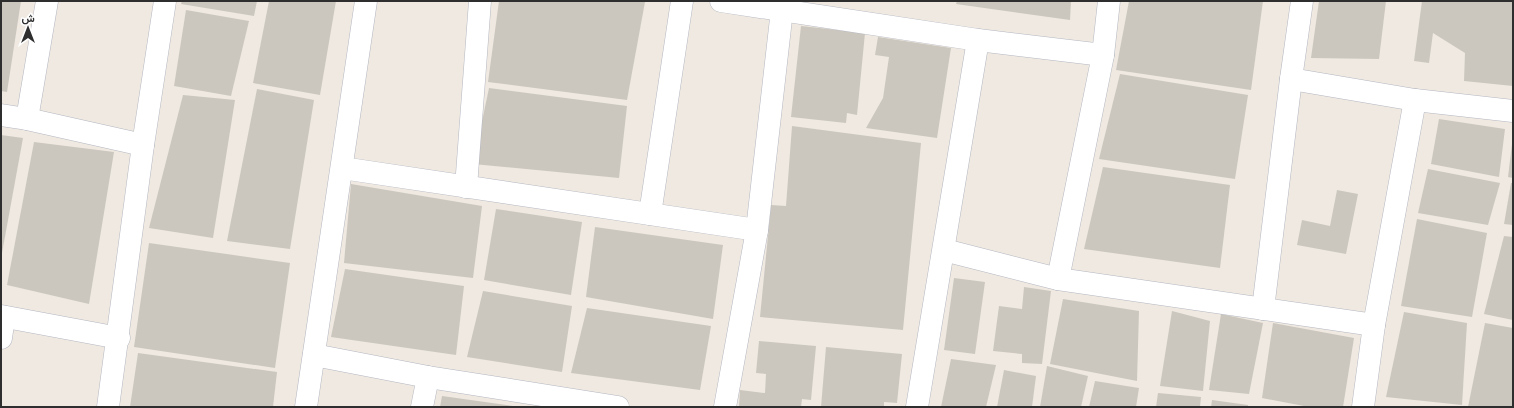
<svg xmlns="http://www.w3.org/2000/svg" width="1514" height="408" viewBox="0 0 1514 408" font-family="'Titillium Web',Vazirmatn,sans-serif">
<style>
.building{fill:#cbc7bf}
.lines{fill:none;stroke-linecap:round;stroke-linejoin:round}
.street-casing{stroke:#b4b7c1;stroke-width:23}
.street{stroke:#fff;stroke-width:22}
</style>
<rect width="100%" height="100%" fill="#efe9e1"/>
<g class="building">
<path d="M1,1h20l-14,91 -6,-1z"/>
<path d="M182,1h75l-3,15 -73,-12z"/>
<path d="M269,1h67l-16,94 -67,-12z"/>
<path d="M499,1l146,1 -18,98 -139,-18z"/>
<path d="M957,1h114l-1,19 -114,-16z"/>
<path d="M1129,1h134l-12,89 -135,-20z"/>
<path d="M1319,1h67l-7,58 -68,-1z"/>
<path d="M1422,1h91v85l-49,-5 1,-28 -32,-20 -4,30 -15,-2z"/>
<path d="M186,10l63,11 -18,75 -57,-10z"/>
<path d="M801,26l64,7 -8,82 -10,-2 -1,10 -55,-6z"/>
<path d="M878,37l73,11 -14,90 -71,-10 17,-30 6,-41 -14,-2z"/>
<path d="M1120,74l128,21 -13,84 -136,-20z"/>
<path d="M489,88l138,18 -8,72 -146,-14z"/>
<path d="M257,89l57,11 -24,149 -63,-8z"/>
<path d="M183,95l52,5 -22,138 -64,-10z"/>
<path d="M1439,119l66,10 -6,48 -68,-13z"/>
<path d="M792,126l129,17 -18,187 -143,-13 11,-112 15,1z"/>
<path d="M1,135l22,3 -21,115h-1z"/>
<path d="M34,142l80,10 -25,152 -82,-19z"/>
<path d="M1512,144h1v34l-5,-1z"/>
<path d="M1103,167l127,18 -10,83 -136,-19z"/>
<path d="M1428,169l72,14 -12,42 -70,-12z"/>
<path d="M1511,183h2v42l-9,-1z"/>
<path d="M351,184l131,22 -9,72 -129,-15z"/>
<path d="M1337,190l21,4 -12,60 -49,-9 5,-25 28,6z"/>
<path d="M496,209l86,13 -11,73 -87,-15z"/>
<path d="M1417,219l70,14 -15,84 -71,-11z"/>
<path d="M595,227l128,18 -10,74 -127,-22z"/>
<path d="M1504,236l9,1v83l-29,-6z"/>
<path d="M149,243l141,20 -15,105 -141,-21z"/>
<path d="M345,269l119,17 -8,69 -125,-18z"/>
<path d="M954,278l31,4 -10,72 -31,-4z"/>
<path d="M1024,287l27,4 -9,73 -20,-1v-9l-29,-3 6,-45 23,3z"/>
<path d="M483,291l89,15 -10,66 -95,-15z"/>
<path d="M1063,299l76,12 -2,70 -87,-17z"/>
<path d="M587,308l124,18 -11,64 -129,-17z"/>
<path d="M1172,311l38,10 -7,70 -43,-5z"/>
<path d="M1404,312l63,11 -5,82 -76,-8z"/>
<path d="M1221,314l42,9 -14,71 -40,-4z"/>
<path d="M1273,323l81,15 -11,69h-34l-47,-9z"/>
<path d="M1485,323l28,5v79h-45z"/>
<path d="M759,341l57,5 -5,54 -9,-1 -1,8h-62l1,-17 25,3 1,-19 -10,-1z"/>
<path d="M826,347l76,7 -5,49 -13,-1v5h-63z"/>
<path d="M138,353l139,19 -4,35h-143z"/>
<path d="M951,359l45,6 -10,42h-45z"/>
<path d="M1047,366l41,10 -7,31h-41z"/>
<path d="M1004,370l32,6 -4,31h-35z"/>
<path d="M1095,381l44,7 -3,19h-47z"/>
<path d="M1158,393l43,4 -1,10h-44z"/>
<path d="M442,396l71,10v1h-73z"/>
<path d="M1212,400l36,5v2h-37z"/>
</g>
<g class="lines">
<defs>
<g id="street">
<path d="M721,1l257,39 125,15"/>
<path d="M1291,79l124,21 98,11"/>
<path d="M1,115l26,4 116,26"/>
<path d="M27,119l20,-118"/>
<path d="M342,168l415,62"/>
<path d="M466,187l14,-186"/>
<path d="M650,214l32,-213"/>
<path d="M944,250l114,29 316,46"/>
<path d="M1058,279l45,-224 6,-54"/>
<path d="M1263,309l28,-230 11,-78"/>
<path d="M1,316l118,22"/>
<path d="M1,338l3,-21"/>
<path d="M314,355l114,22 190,30"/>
<path d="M108,407l35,-262 22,-144"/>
<path d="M306,407l60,-406"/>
<path d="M422,407l6,-30"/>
<path d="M725,407l32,-177 25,-220"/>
<path d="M917,407l61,-367"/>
<path d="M1363,407l11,-82 41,-225"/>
</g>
</defs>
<use href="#street" class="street-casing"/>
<use href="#street" class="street"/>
</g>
<rect width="1514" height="408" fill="none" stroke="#2e2e2e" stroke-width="4"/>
<g transform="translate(28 28)" stroke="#ffffff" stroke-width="3" paint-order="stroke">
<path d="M0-3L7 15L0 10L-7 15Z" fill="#2e2e2e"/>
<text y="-6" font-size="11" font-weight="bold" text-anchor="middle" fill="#2e2e2e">ش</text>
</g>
</svg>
